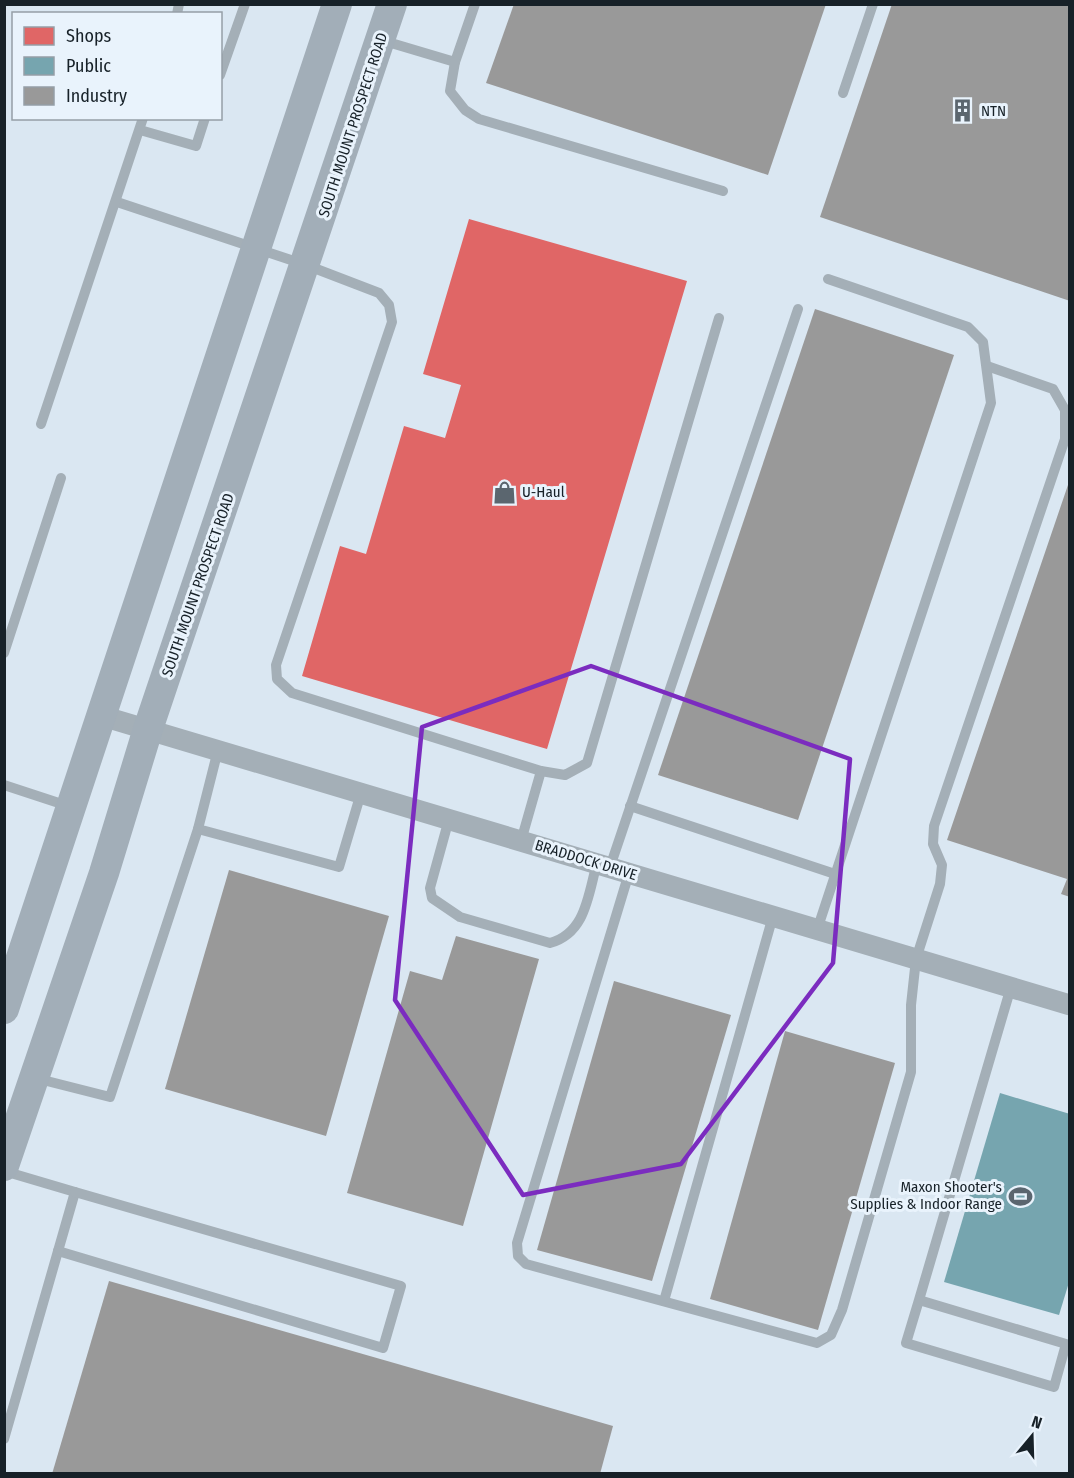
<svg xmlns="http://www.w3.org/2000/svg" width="1074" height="1478" viewBox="0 0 1074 1478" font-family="'Fira Sans Condensed',sans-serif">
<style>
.shops{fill:#e06666}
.public{fill:#76a5af}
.industry{fill:#999}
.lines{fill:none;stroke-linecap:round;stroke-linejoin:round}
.lane{stroke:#a4afb7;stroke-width:10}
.street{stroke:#a4afb7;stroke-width:21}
.secondary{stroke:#a2aeb8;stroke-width:30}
.marked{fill:none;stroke:#7b2cbf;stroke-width:4.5;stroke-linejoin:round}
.labels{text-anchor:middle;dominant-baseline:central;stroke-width:6;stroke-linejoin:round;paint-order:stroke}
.poi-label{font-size:15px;fill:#172128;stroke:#e9f3fc;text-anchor:start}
.street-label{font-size:15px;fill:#172128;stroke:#e9f3fc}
</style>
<rect width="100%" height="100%" fill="#dae7f2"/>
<path class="shops" d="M469,219l218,62 -140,468 -245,-73 38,-130 26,8 38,-128 41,12 16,-53 -38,-11z"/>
<path class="public" d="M1000,1093l70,21v165l-11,36 -115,-33z"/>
<g class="industry">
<path d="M514,4h312l-58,171 -282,-92z"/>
<path d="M892,4h178v297l-250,-84z"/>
<path d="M815,309l139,46 -156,465 -140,-45z"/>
<path d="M1069,482h1v415l-9,-3 6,-15 -120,-39z"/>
<path d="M229,870l160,46 -63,220 -161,-47z"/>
<path d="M456,936l83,23 -76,267 -116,-33 63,-222 32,9z"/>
<path d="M614,981l117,34 -79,266 -115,-31z"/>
<path d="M785,1031l110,32 -77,267 -108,-31z"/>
<path d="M109,1281l504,145 -13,48h-548z"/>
</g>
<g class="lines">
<g class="lane">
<path d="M177,14l2,-10"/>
<path d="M381,40l74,22 20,-58"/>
<path d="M455,62l-5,29 15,19 14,9 244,72"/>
<path d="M220,75l25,-71"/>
<path d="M843,93l30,-89"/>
<path d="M140,130l56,16 9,-28"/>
<path d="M117,202l189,63 73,28 10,12 3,17 -116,343 1,14 15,14 249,78 24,4 22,-12 132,-445"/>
<path d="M41,424l102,-306"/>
<path d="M4,653l57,-175"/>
<path d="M218,750l-20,79 141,38 22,-74"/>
<path d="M4,785l64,21"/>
<path d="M630,806l205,68"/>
<path d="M449,819l-19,69 2,10 28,19 90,26c36,-10 38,-48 47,-80"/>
<path d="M521,841l20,-70"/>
<path d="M610,867l188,-558"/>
<path d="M629,873l-112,370 1,13 8,8 291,79 14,-8 11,-25 69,-238v-67l5,-46 24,-75 2,-19 -9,-21 1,-18 131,-387v-29l-12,-21 -66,-23"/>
<path d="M817,930l174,-527 -8,-61 -15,-15 -140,-48"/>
<path d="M35,1078l75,19 88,-268"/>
<path d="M4,1171l71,21 -71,247"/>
<path d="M58,1251l325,97 18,-62 -326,-94"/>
<path d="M919,1300l147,44 -12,43 -148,-44 13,-43 92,-313"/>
<path d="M664,1301l109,-385"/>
</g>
<path class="street" d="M102,716l968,289"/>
<g class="secondary">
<path d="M4,1009l333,-1005"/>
<path d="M4,1166l100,-293 44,-144 244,-725"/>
</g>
</g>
<path class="marked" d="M591,666l259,93 -17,204 -152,201 -158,31 -128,-195 27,-273z"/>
<defs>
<symbol id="building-bare" viewBox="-9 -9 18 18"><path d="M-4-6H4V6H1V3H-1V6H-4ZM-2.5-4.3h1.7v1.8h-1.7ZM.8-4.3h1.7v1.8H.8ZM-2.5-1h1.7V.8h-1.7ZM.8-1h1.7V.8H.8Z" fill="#5b666f" stroke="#e9f3fc" stroke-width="2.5" paint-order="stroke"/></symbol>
<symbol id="shop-bare" viewBox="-9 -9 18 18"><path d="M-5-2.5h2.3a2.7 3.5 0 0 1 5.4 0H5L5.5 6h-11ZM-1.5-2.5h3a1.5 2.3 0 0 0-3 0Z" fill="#5b666f" stroke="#e9f3fc" stroke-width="2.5" paint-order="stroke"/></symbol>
<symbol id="stadium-bare" viewBox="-9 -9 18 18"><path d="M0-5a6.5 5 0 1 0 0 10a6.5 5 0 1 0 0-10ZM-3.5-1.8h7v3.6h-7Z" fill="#5b666f" stroke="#e9f3fc" stroke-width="2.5" paint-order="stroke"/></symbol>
</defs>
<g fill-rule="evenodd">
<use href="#building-bare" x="946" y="94" width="33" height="33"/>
<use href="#shop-bare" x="488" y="476" width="33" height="33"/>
<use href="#stadium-bare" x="1004" y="1180" width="33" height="33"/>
</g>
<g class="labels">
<g class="poi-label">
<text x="981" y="111">NTN</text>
<text x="522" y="492">U-Haul</text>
<text x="1002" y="1187" text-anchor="end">Maxon Shooter's<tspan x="1002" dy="17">Supplies &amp; Indoor Range</tspan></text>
</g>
<g class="street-label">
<text transform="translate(353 125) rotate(-72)">SOUTH MOUNT PROSPECT ROAD</text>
<text transform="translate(198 585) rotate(-71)">SOUTH MOUNT PROSPECT ROAD</text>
<text transform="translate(586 860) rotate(17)">BRADDOCK DRIVE</text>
</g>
</g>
<rect width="1074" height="1478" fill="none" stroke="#172128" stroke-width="12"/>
<rect x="12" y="12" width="210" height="108" fill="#e9f3fc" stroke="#959fa7" stroke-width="1.5"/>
<rect x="24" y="27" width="30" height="18" fill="#e06666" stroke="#959fa7" stroke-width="1.5"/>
<text x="66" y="42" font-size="18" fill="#172128">Shops</text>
<rect x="24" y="57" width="30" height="18" fill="#76a5af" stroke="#959fa7" stroke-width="1.5"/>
<text x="66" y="72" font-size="18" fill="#172128">Public</text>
<rect x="24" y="87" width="30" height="18" fill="#999999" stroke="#959fa7" stroke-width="1.5"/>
<text x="66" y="102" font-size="18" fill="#172128">Industry</text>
<g transform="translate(1032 1436) rotate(19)" stroke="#e9f3fc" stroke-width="4.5" paint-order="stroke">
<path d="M0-4.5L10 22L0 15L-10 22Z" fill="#172128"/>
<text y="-9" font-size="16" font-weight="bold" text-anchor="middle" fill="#172128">N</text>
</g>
</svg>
